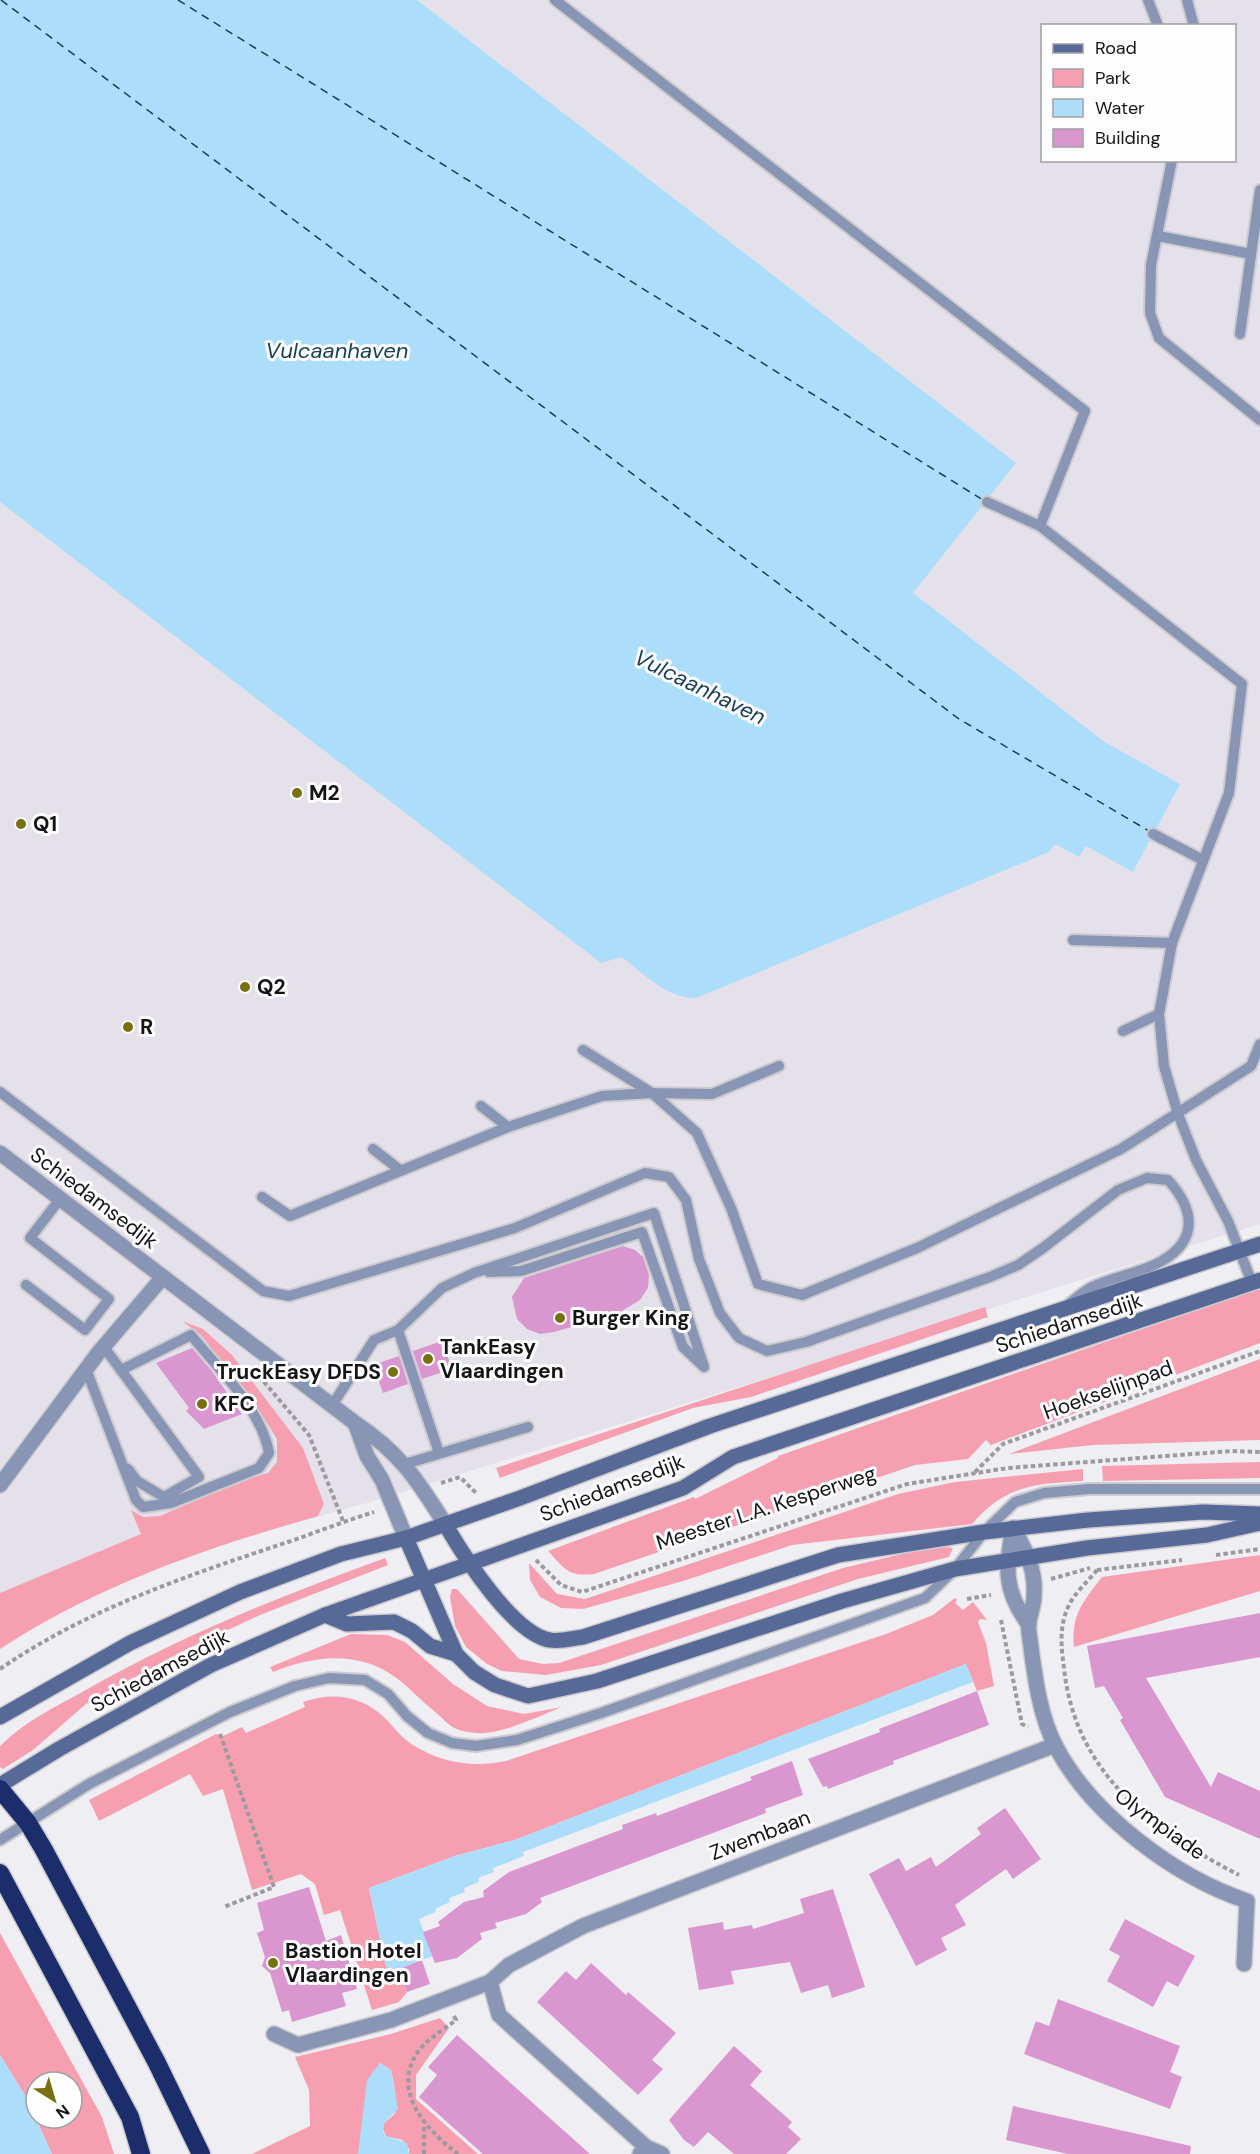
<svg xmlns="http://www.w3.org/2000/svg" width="1260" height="2154" viewBox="0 0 1260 2154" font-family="'DM Sans',sans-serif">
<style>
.built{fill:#e4e1eb;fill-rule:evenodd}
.green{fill:#f69fb1;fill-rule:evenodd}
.water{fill:#acdefb}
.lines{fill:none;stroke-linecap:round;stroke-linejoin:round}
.ferry{stroke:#173e52;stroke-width:1.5;stroke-dasharray:8 6;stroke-linecap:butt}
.building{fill:#da96ce}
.service-casing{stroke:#cccbcf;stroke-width:14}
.pedestrian-casing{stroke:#cccbcf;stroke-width:18}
.minor-casing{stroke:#cccbcf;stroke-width:18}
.secondary-casing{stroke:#cccbcf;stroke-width:18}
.motorway-casing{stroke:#cccbcf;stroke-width:21}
.path{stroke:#9b9a9e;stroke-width:4;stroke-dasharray:4.5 3;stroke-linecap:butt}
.service{stroke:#8895b4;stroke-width:10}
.pedestrian{stroke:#8895b4;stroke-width:15}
.minor{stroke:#8895b4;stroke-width:15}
.secondary{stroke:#576996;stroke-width:15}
.motorway{stroke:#1b2e6b;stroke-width:18}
.poi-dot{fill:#777010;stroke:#fdfcff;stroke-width:2}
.labels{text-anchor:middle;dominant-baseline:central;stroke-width:6;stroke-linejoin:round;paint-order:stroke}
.poi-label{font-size:21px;font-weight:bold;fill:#151416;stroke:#fdfcff;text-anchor:start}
.street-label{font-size:21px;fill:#151416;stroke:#fdfcff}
.water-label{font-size:22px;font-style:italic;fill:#173e52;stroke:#fdfcff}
</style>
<rect width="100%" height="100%" fill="#efeef2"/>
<path class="built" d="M0,0h1260v1224l-886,277 -284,80 -90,55zM1042,26h192v134h-192z"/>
<g class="green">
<path d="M1260,1288v55l-269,102 -5,-5 -18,19 -53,6 -321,109c-26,3 -29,-5 -46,-23l146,-54 1,2 83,-41v-2z"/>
<path d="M985,1307l3,10 -237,80 -58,11 -193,70 -4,-10z"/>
<path d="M182,1321l21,8 29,26 71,93 21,56 -6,12c-112,32 -220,69 -318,133v-56l141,-59 -10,-24 12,7 17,-1 81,-35 27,-8 9,-11v-23l-17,-27 -59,-77z"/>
<path d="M1260,1359v81l-167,5 -84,9z"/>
<path d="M1260,1462v16l-157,3 -1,-15z"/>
<path d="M1083,1469v12c-49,3 -78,4 -111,43l-180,21 -109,36 -100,28 -22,-1 -21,-11 -10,-17 -1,-17 28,31 28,5 313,-105 57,-12z"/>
<path d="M935,1546l18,2 -4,9 -91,22 -257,86 -55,10 -44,-4 -15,-7 -21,-17 -11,-21 -5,-29 2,-8h5l62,70 24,5 16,-1 284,-95z"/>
<path d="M1260,1555v36l-186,56c-3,-33 9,-45 28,-70z"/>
<path d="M385,1558l3,7 -128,50 -77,36 -97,53 -53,46 -30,19 -3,-2v-21c24,-24 55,-39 84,-55 96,-55 197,-95 301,-133z"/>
<path d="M955,1598l2,2 -2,3 8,7 10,-8 14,18 -7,-1 -2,3 8,21 8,43 -17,5 -11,-27 -451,176 -60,16 -86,32 17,79 13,2 8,23 -8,10 -27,8 -32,-100 -16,5 -9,-31 -14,-10 -49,16 -29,-101 -20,7 -13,-22 -91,47 -10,-21 127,-66 7,2 19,-9 4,6 59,-26 -2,-5c30,-11 61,-6 84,18 8,9 15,18 26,25 29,18 60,23 93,16l380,-127 47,-19z"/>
<path d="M351,1634l36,1 18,7 48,42 34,22 37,8 38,-7c-23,9 -63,29 -87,26 -26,-3 -24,-8 -42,-23 -13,-10 -25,-24 -38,-33 -38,-27 -82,-21 -122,-5l-3,-5z"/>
<path d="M0,1933l102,184 12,37h-62l-26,-57 -26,-42zM36,2082h36v36h-36z"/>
<path d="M440,2018l9,10 -33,47v24l62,55h-69v-5l-7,-9 -16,-4 -4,-9c3,-7 9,-8 13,-14 4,-4 -2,-36 -4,-43l-11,-7 -22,91h-106l58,-28 -1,-36 -14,-33 96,-23z"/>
</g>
<g class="water">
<path d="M0,0h417l599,463 -103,130 190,148 77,43 -47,88 -47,-26 -7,11 -24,-13 -6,8 -353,146c-28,1 -52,-24 -74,-41l-21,6 -601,-461z"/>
<path d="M966,1664l7,18 -450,170 1,4 -31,12 1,4 -16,6 1,4 -15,6 1,4 -16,6 1,4 -15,7 1,3 -17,7 14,37 -34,13 -13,-2 -17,-79 86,-32 60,-16z"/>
<path d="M0,2055l26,42 26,57h-52z"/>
<path d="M380,2063l11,7 7,39 -14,14 -1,9 3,4 21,7 2,11h-51l9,-74z"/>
</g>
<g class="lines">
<g class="ferry">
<path d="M1,0l958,719 190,112"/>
<path d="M178,0l805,500"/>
</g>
</g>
<g class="building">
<path d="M623,1246l12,4 8,7 6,18 -1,13 -8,12 -23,14 -63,18 -14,2 -13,-5 -10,-10 -5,-22 12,-19z"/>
<path d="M442,1341l10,28 -30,10 -9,-28z"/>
<path d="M192,1348l19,22 31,44 -38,15 -18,-18 3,-3 -33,-45z"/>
<path d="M399,1356l9,28 -25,9 -10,-28z"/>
<path d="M1260,1613v44l-114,21 65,109 7,-15 42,19v48l-95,-42 -45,-77 3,-2 -19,-32 -9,2 -8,-42z"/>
<path d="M977,1691l12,34 -96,36 1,3 -66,25 -1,-3 -4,1 -15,-28 72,-27 -1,-3z"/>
<path d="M792,1761l11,34 -38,14 1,4 -226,85 2,4 -16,12 -31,9 2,5 -17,5 2,6 -25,19 -22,5 -12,-31 17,-6 -2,-4 26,-20 20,-5 -1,-6 26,-19 114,-43 -1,-4 34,-12 1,3 95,-36 -2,-3z"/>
<path d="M1005,1808l36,51 -28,20 -7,-10 -51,36 11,20 -25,13 6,12 -31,16 -47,-92 30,-16 7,13 25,-14 5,10 45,-33 -4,-6z"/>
<path d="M309,1887l17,54 15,-6 16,54 -15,4 4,13 -54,16 -3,-12 -7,2 -12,-39 -8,-7 3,-9 -8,-24 7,-3 -7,-27z"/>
<path d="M833,1889l32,98 -33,11 -4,-13 -27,8 -11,-31 -59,9 3,13 -35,6 -11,-62 35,-6 1,8 28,-5 1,4 51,-16 -4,-14z"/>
<path d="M1125,1919l70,37 -17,31 -11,-6 -14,26 -46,-26 13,-25 -11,-6z"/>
<path d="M422,1960l8,24 -23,8 -8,-23z"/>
<path d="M591,1963l35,32 2,-3 48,41 -24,27 11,9 -25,26 -101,-93 29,-31 10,9z"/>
<path d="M1058,1999l122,47 -10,26 12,5 -12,32 -146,-55 12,-33 13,5z"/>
<path d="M457,2035l29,26 104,93h-107l-64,-57 18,-22 -9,-8z"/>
<path d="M734,2046l28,25 -12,14 42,37 -4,5 13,12 -15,15h-52l-26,-22 -14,15 -10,-7 -15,-20z"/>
<path d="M1013,2106l178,40 -1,8h-122l-62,-14z"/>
</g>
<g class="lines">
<defs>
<g id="service">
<path d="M555,0l530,411 -45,115 202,158 -13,109 -57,150 -13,71 5,52 14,48 18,46 32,61 24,62"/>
<path d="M1148,0l10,26"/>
<path d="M1187,0l7,26"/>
<path d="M1172,160l-21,105 -1,48 9,25 101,82"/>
<path d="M1158,236l93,18"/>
<path d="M1240,334l20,-144"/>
<path d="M987,502l53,24"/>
<path d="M1153,834l50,26"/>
<path d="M1073,940l99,3"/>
<path d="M1123,1031l36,-17"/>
<path d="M583,1050l69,43 60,1 67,-28"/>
<path d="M0,1092l263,199 26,5 226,-68 130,-55 24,4 17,23 13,59 21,54 19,25 28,13 39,-9 184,-65 28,-12 25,-17 75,-58 29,-12 21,2c30,33 29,65 -14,85 -20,9 -43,13 -62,22 -8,4 -16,11 -23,17"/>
<path d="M481,1106l27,21"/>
<path d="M373,1149l27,21"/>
<path d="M262,1197l28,19 218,-89 94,-31 50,-3 45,40 34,75 27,76 44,11 115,-47 204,-99 130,-83 9,-22"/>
<path d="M489,1272l32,-1 121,-39 41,115 19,18"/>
<path d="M26,1285l59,45 24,-31 -79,-61 30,-39"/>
<path d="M398,1330l41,123"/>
<path d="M86,1369l50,131 7,7 28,-4 88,-35 10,-15c-8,-45 -50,-83 -78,-118l-70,35 -18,-24"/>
<path d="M121,1370l78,107 -35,20 -27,-16 -9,-12"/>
<path d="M333,1404l41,-64 24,-10 44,-42 32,-15 180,-60 50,154"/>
<path d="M405,1464l123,-37"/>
<path d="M0,1840l89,-56 141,-72 65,-26 34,-8 36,2 23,14 19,22 21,17 24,10 24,3 41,-6 84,-27 324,-115 30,-29 29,-37 31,-30 29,-9 45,-4h171"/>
</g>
<path id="pedestrian" d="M646,2147l16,7"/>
<g id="minor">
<path d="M0,1153l355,270c44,29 62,56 90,101"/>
<path d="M355,1423l12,33 15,24 24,58"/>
<path d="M0,1485l99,-133 64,-75"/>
<path d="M1013,1528c13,22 23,42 21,68 0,13 -7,22 -5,36 5,37 9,81 27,115 36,68 119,130 191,154l-3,63"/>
<path d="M1013,1528c-7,39 -10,61 14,94"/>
<path d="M274,2034l24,11 93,-25 99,-38"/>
<path d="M640,2154l6,-7 -147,-132 -9,-33 19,-17 74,-39 472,-181"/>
</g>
<g id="secondary">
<path d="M445,1524c18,31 68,110 105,116 10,2 24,-2 33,-3l255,-82 146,-23 104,-12 115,-8 57,2"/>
<path d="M406,1538l50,116 18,18 21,13 33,11 69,-15 245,-80 113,-32 132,-21 120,-13 53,-12"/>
<path d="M325,1615l22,9 47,-2 18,9 18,15 26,8"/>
<path d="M0,1717l130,-74 110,-51 101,-38 65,-16 114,-40 190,-72 550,-182"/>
<path d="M0,1785l59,-36 152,-84 114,-50 358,-127 50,-31 527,-177"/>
</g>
<g id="motorway">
<path d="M0,1789l28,34 16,27 113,213 44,91"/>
<path d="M0,1873l130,244 11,37"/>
</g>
</defs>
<use href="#service" class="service-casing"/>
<use href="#pedestrian" class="pedestrian-casing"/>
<use href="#minor" class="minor-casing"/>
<use href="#secondary" class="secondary-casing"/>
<use href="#motorway" class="motorway-casing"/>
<g class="path">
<path d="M259,1376l50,59 34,86"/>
<path d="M975,1472l28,-28 257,-93"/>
<path d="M441,1483l19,-6 17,17"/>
<path d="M1216,1555l44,-6"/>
<path d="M536,1560l25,25 21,7 325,-108 101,-16 224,-17 28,1"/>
<path d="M1097,1570c-9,11 -22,23 -28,35 -10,20 -8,42 -5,63 11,105 88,162 175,207"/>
<path d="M1097,1570l85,-10"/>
<path d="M1051,1579l39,-11"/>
<path d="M967,1599l24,-4"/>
<path d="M1001,1620l21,104 6,3"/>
<path d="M0,1669c87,-60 189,-94 288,-127 29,-10 57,-21 86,-30"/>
<path d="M220,1734l54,153 -50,20"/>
<path d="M454,2016l2,4c-13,10 -30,20 -39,33 -26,40 11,78 41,101"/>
<path d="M424,2154v-30"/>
</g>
<use href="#service" class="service"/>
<use href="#pedestrian" class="pedestrian"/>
<use href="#minor" class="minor"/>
<use href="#secondary" class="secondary"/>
<use href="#motorway" class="motorway"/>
</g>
<g class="poi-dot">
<circle cx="297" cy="793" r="6"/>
<circle cx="21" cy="824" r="6"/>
<circle cx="245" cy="987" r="6"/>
<circle cx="128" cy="1027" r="6"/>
<circle cx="560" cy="1318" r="6"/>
<circle cx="428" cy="1359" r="6"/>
<circle cx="393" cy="1372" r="6"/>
<circle cx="202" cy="1404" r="6"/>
<circle cx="273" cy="1963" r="6"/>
</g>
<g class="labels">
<g class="poi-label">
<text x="309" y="793">M2</text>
<text x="33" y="824">Q1</text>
<text x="257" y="987">Q2</text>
<text x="140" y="1027">R</text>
<text x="572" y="1318">Burger King</text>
<text x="440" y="1347">TankEasy<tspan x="440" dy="24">Vlaardingen</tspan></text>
<text x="381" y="1372" text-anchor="end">TruckEasy DFDS</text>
<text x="214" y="1404">KFC</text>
<text x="285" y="1951">Bastion Hotel<tspan x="285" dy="24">Vlaardingen</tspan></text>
</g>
<g class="street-label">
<text transform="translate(94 1198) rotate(37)">Schiedamsedijk</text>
<text transform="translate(1069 1323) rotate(-18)">Schiedamsedijk</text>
<text transform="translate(1108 1390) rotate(-20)">Hoekselijnpad</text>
<text transform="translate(612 1488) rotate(-21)">Schiedamsedijk</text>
<text transform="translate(766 1508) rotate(-18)">Meester L.A. Kesperweg</text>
<text transform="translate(160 1671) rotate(-28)">Schiedamsedijk</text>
<text transform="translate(1160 1824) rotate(36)">Olympiade</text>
<text transform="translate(760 1835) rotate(-21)">Zwembaan</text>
</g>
<g class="water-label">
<text x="337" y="350">Vulcaanhaven</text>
<text transform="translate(700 687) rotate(26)">Vulcaanhaven</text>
</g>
</g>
<rect x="1041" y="24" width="195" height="138" fill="#fdfcff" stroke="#a09fa2" stroke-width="1.5"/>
<rect x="1053" y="44" width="30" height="9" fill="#576996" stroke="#a09fa2" stroke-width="1.5"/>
<text x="1095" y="54" font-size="18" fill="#151416">Road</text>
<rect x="1053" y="69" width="30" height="18" fill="#f69fb1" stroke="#a09fa2" stroke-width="1.5"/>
<text x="1095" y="84" font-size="18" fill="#151416">Park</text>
<rect x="1053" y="99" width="30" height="18" fill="#acdefb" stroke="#a09fa2" stroke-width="1.5"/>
<text x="1095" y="114" font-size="18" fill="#151416">Water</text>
<rect x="1053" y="129" width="30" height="18" fill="#da96ce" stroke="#a09fa2" stroke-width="1.5"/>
<text x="1095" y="144" font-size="18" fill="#151416">Building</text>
<g transform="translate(54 2100) rotate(143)"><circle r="28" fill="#fdfcff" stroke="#a09fa2" stroke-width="1.5"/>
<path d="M0-4.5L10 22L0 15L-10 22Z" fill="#777010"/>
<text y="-9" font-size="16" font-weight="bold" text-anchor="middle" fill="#151416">N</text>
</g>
</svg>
